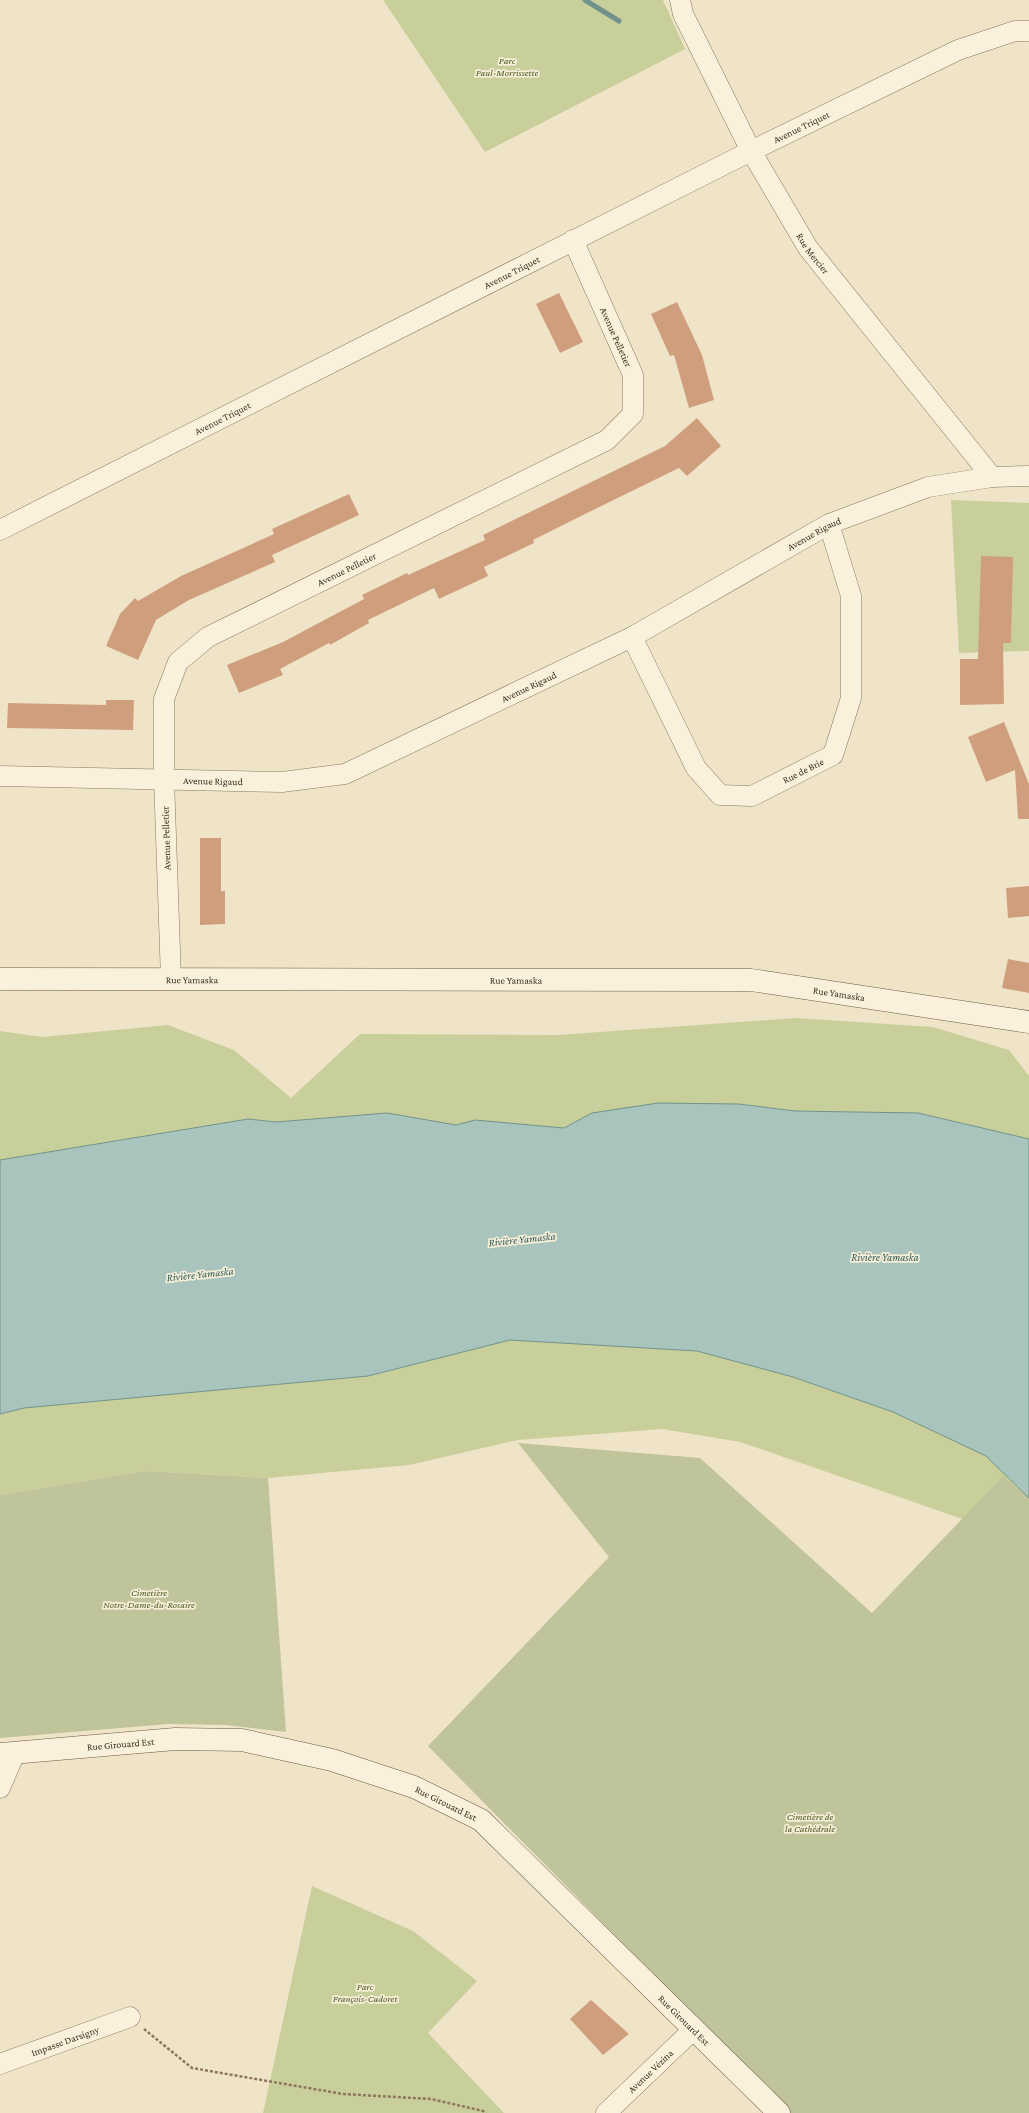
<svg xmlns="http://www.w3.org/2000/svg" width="1029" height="2113" viewBox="0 0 1029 2113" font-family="'Crimson Pro',serif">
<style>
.green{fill:#c9cf9b}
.cemetery{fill:#bfc49a}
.water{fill:#a9c4bc;stroke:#6f938a}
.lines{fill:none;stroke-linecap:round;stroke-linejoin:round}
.stream{stroke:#6f938a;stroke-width:5}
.building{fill:#cf9f7d}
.street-casing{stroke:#8d765c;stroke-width:21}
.secondary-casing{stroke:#6f573f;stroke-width:23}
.path{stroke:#8d765c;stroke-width:2.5;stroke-dasharray:3 2;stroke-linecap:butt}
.street{stroke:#faf1dc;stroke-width:20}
.secondary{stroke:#faf1dc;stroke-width:22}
.labels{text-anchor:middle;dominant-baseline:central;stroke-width:3.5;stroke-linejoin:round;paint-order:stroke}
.park-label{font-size:10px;font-style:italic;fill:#4d5a26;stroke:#f7eed8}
.street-label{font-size:10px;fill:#3d2e20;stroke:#f7eed8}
.water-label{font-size:11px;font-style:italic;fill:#2f5d5a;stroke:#f7eed8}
</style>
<rect width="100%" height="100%" fill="#f0e4c8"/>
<g class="green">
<path d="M383,0h280l22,49 -200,103z"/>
<path d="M951,500l78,3v148l-70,2z"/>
<path d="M796,1018l137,9 76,23 20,26v63l-111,-26 -123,-2 -56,-7 -147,9 -28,15 -89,-8 -19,5 -69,-12 -111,9 -28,-3 -248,41v-129l42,6 126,-12 66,25 57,48 69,-64 198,1z"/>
<path d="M510,1340l187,11 96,26 100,35 93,44 43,42v44l-289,-100 -78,-13 -144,11 -109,25 -141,13 -124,-7 -144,24v-81l24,-6 344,-32z"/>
<path d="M312,1886l101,45 64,50 -49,52 76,80h-241z"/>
</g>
<g class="cemetery">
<path d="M518,1443l182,15 172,155 131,-137 26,22v615h-239l-362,-367 181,-189z"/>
<path d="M144,1471l124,7 18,254 -60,-7 -57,-1 -169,14v-243z"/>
</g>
<path class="water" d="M658,1103l81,1 56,7 123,2 111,26v359l-43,-42 -93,-44 -100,-35 -96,-26 -187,-11 -142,36 -344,32 -24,6v-254l248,-41 28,3 111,-9 69,12 19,-5 89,8 28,-15z"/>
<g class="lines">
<path class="stream" d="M585,0l34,21"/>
</g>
<g class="building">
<path d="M559,293l24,49 -23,11 -24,-49z"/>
<path d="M677,302l25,53 12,45 -25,8 -15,-53 -4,1 -19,-42z"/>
<path d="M697,418l24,28 -34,30 -8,-8 -92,45 -54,27 1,3 -50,24 4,9 -49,23 -5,-11 -66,32 1,3 -39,22 -1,-2 -49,26 3,6 -44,18 -12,-28 56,-23 81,-43 -2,-4 45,-22 1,2 77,-35 -2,-5 182,-89z"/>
<path d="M349,494l10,21 -87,40 3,7 -86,38 -33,20 -18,40 -32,-14 14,-32 15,-16 3,3 43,-25 93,-42 -2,-5z"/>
<path d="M981,556l32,1 -2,86h-8l1,61 -44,1v-46h18z"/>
<path d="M106,700h28l-1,30 -126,-2 1,-25 98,2z"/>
<path d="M1004,722l25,62v35h-11l-3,-49 -29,12 -18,-45z"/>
<path d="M200,838h21v53h4v33l-25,1z"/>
<path d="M1029,886v30l-21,2 -2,-30z"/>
<path d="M1008,959l21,4v30l-27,-5z"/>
<path d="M591,2000l38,34 -26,21 -33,-36z"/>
</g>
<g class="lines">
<defs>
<g id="street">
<path id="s1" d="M680,0l3,14 68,137 57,97 184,229"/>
<path id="s2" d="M0,530l751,-379 207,-101 57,-19h14"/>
<path id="s3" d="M632,637l64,131 24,27 32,1 81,-41 18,-57v-102l-22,-72"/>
<path id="s4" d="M0,776l282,6 63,-8 287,-137 197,-113 99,-37 64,-10 37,-1"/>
<path id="s5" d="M171,979l-7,-200v-80l14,-37 30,-25 399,-197 26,-26v-39l-60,-135"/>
<path d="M0,1788l15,-35"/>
<path id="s6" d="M0,2064l130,-47"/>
<path id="s7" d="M606,2113l88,-84"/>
</g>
<g id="secondary">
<path id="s8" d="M0,979l751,1 278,42"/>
<path id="s9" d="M0,1754l175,-15 67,1 90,20 82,27 67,33 298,293"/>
</g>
</defs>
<use href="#street" class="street-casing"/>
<use href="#secondary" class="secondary-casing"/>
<path class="path" d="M144,2029l48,39 151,26 88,5 52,12 3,2"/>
<use href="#street" class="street"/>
<use href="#secondary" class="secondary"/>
</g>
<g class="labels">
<g class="park-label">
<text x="507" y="60">Parc<tspan x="507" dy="12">Paul-Morrissette</tspan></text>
<text x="149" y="1592">Cimetière<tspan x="149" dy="12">Notre-Dame-du-Rosaire</tspan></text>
<text x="810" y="1816">Cimetière de<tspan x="810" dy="12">la Cathédrale</tspan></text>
<text x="365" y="1986">Parc<tspan x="365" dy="12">François-Cadoret</tspan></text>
</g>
<g class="street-label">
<text stroke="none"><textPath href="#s2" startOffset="897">Avenue Triquet</textPath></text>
<text stroke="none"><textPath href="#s1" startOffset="287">Rue Mercier</textPath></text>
<text stroke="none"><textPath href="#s2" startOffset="573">Avenue Triquet</textPath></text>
<text transform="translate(616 337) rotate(66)">Avenue Pelletier</text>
<text stroke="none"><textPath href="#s2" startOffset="249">Avenue Triquet</textPath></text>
<text stroke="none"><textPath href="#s4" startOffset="873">Avenue Rigaud</textPath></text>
<text stroke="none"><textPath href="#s5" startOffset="513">Avenue Pelletier</textPath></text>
<text stroke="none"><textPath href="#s4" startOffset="549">Avenue Rigaud</textPath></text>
<text stroke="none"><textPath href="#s3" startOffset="271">Rue de Brie</textPath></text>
<text stroke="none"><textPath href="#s4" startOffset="213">Avenue Rigaud</textPath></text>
<text transform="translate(166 838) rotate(-92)">Avenue Pelletier</text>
<text stroke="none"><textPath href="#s8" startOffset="192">Rue Yamaska</textPath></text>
<text stroke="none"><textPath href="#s8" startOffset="516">Rue Yamaska</textPath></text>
<text stroke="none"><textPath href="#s8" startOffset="840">Rue Yamaska</textPath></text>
<text stroke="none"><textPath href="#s9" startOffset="121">Rue Girouard Est</textPath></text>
<text stroke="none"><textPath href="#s9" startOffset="457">Rue Girouard Est</textPath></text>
<text stroke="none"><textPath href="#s9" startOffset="781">Rue Girouard Est</textPath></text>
<text stroke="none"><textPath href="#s6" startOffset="69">Impasse Darsigny</textPath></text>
<text stroke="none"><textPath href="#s7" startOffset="61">Avenue Vézina</textPath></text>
</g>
<g class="water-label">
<text transform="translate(522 1239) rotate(-6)">Rivière Yamaska</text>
<text x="885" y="1257">Rivière Yamaska</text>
<text transform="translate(200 1274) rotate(-6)">Rivière Yamaska</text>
</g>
</g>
</svg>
